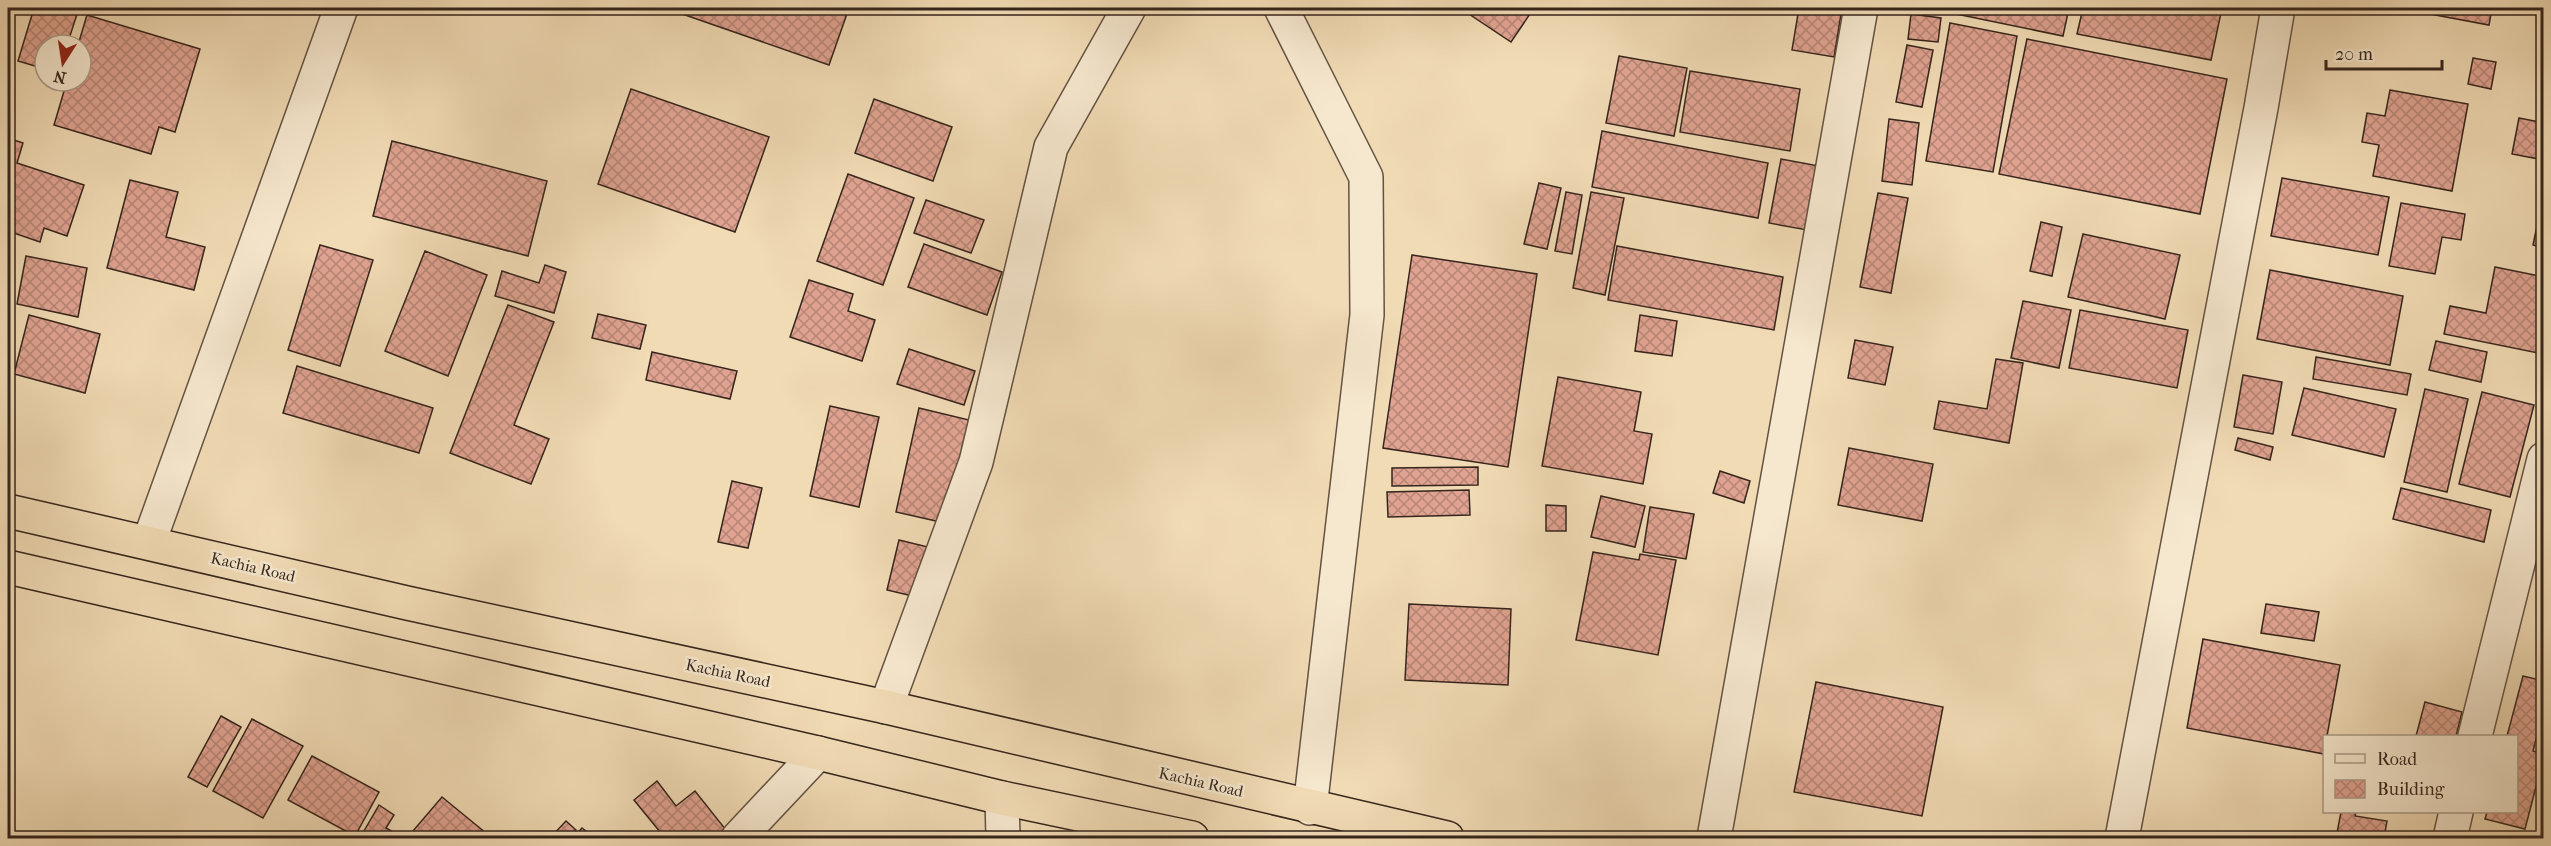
<svg xmlns="http://www.w3.org/2000/svg" width="2551" height="846" viewBox="0 0 2551 846" font-family="'IM FELL French Canon',serif">
<style>
.building{fill:url(#building-cross-hatch);stroke:#35251c;stroke-width:1.5}
.lines{fill:none;stroke-linecap:round;stroke-linejoin:round}
.minor-casing{stroke:#645242;stroke-width:36}
.highway-casing{stroke:#35251c;stroke-width:36}
.minor{stroke:#f6e8cf;stroke-width:33}
.highway{stroke:#f1dbb5;stroke-width:33}
.labels{text-anchor:middle;dominant-baseline:central;stroke-width:5;stroke-linejoin:round;paint-order:stroke}
.street-label{font-size:16px;fill:#35251c;stroke:#f6e8cf}
</style>
<defs>
<pattern id="building-cross-hatch" width="8" height="8" patternUnits="userSpaceOnUse" patternTransform="scale(1.5)"><rect width="8" height="8" fill="#e0a391"/><path d="M0 0l8 8M0 8l8-8" fill="none" stroke="#b68576"/></pattern>
</defs>
<rect width="100%" height="100%" fill="#f1dbb5"/>
<filter id="stains"><feTurbulence type="fractalNoise" baseFrequency=".00333" numOctaves="4"/><feColorMatrix values="0 0 0 0 .2 0 0 0 0 .09 0 0 0 0 .02 0 0 0 .5 -.17"/></filter>
<radialGradient id="worn" r=".72"><stop offset=".6" stop-color="#630" stop-opacity="0"/><stop offset="1" stop-color="#630" stop-opacity=".3"/></radialGradient>
<g class="building">
<path d="M34,8h45l-12,37h-22v24l-27,-8z"/>
<path d="M275,8h26l-2,6z"/>
<path d="M665,8h184l-20,57z"/>
<path d="M1460,8h74l-23,34z"/>
<path d="M1799,8h43l-8,49 -42,-7z"/>
<path d="M1927,8h142l-6,28z"/>
<path d="M2083,8h139l-11,52 -134,-26z"/>
<path d="M2398,8h94l-3,17z"/>
<path d="M1911,14l30,4 -3,24 -30,-3z"/>
<path d="M87,15l113,34 -25,83 -16,-5 -8,27 -97,-29 13,-44h14v-36h-3z"/>
<path d="M1950,23l67,13 -24,136 -67,-11z"/>
<path d="M2027,39l200,40 -27,135 -201,-40z"/>
<path d="M1907,45l26,5 -11,57 -26,-5z"/>
<path d="M1619,56l68,12 -13,68 -68,-13z"/>
<path d="M2473,58l23,4 -5,27 -23,-5z"/>
<path d="M1690,71l110,18 -10,62 -110,-19z"/>
<path d="M631,89l138,48 -34,95 -137,-48z"/>
<path d="M2390,90l78,14 -16,87 -79,-15 6,-31 -17,-3 5,-29 18,3z"/>
<path d="M874,99l78,28 -19,54 -78,-28z"/>
<path d="M2519,118l25,5v37l-32,-6z"/>
<path d="M1889,119l30,4 -7,62 -30,-4z"/>
<path d="M1602,131l166,32 -10,55 -166,-31z"/>
<path d="M8,138l15,5 -6,20 67,22 -17,51 -23,-8 -4,14 -32,-11z"/>
<path d="M392,141l155,40 -19,75 -155,-40z"/>
<path d="M1781,159l38,7 -12,64 -38,-7z"/>
<path d="M848,174l66,24 -31,87 -66,-24z"/>
<path d="M2282,178l107,19 -11,58 -107,-19z"/>
<path d="M130,180l48,12 -12,45 39,10 -11,43 -87,-22z"/>
<path d="M1539,183l22,5 -14,61 -23,-5z"/>
<path d="M1566,192l16,3 -10,59 -17,-3z"/>
<path d="M1591,192l33,6 -19,97 -32,-7z"/>
<path d="M2544,192v56l-11,-3z"/>
<path d="M1878,193l30,5 -17,95 -31,-6z"/>
<path d="M926,200l58,20 -13,33 -57,-20z"/>
<path d="M2401,203l64,11 -4,26 -19,-3 -7,37 -46,-8z"/>
<path d="M2041,222l21,5 -10,49 -22,-5z"/>
<path d="M2083,234l97,21 -15,64 -97,-22z"/>
<path d="M924,244l78,28 -15,43 -79,-28z"/>
<path d="M320,245l53,15 -33,106 -52,-16z"/>
<path d="M1617,246l166,31 -9,53 -166,-30z"/>
<path d="M425,251l62,24 -39,101 -63,-25z"/>
<path d="M1412,255l125,19 -29,193 -125,-19z"/>
<path d="M26,256l61,12 -9,49 -61,-13z"/>
<path d="M545,265l21,7 -12,41 -59,-17 7,-25 37,12z"/>
<path d="M2495,267l49,10 -1,77 -99,-20 6,-28 36,7z"/>
<path d="M2270,270l133,26 -13,69 -133,-26z"/>
<path d="M809,280l44,14 -5,17 27,9 -13,41 -72,-24z"/>
<path d="M2023,301l48,9 -12,58 -48,-10z"/>
<path d="M508,305l46,17 -40,103 35,14 -18,45 -81,-31z"/>
<path d="M2080,310l108,20 -11,58 -108,-20z"/>
<path d="M598,314l48,11 -6,24 -48,-11z"/>
<path d="M29,315l71,19 -15,59 -71,-19z"/>
<path d="M1640,315l37,6 -5,35 -37,-5z"/>
<path d="M1855,340l38,7 -8,38 -37,-7z"/>
<path d="M2436,341l51,11 -6,30 -52,-12z"/>
<path d="M909,349l66,22 -11,34 -67,-21z"/>
<path d="M652,352l85,19 -7,28 -84,-19z"/>
<path d="M2316,357l95,17 -4,21 -94,-16z"/>
<path d="M1996,359l27,4 -14,80 -75,-14 5,-28 48,8z"/>
<path d="M297,366l136,42 -14,45 -136,-40z"/>
<path d="M2243,375l39,7 -9,52 -39,-7z"/>
<path d="M1558,377l83,15 -7,39 18,3 -9,50 -101,-18z"/>
<path d="M2304,388l92,21 -12,48 -92,-22z"/>
<path d="M2425,389l43,10 -21,93 -43,-10z"/>
<path d="M2482,392l52,13 -24,92 -51,-13z"/>
<path d="M830,406l49,11 -20,90 -49,-11z"/>
<path d="M919,408l50,12 -24,103 -49,-11z"/>
<path d="M2238,438l35,9 -3,13 -35,-10z"/>
<path d="M1849,448l84,16 -11,57 -84,-16z"/>
<path d="M1478,467v18l-86,1v-18z"/>
<path d="M1720,471l30,10 -6,22 -31,-10z"/>
<path d="M732,481l30,7 -14,60 -30,-6z"/>
<path d="M2401,488l90,22 -7,32 -91,-23z"/>
<path d="M1469,490l1,25 -82,2 -1,-25z"/>
<path d="M1601,496l44,10 -10,41 -44,-10z"/>
<path d="M1546,505l20,1v25h-20z"/>
<path d="M1650,507l44,7 -8,45 -43,-7z"/>
<path d="M899,540l33,8 -11,50 -34,-8z"/>
<path d="M1593,552l46,8 1,-6 36,6 -18,95 -82,-15z"/>
<path d="M1409,604l102,5 -3,76 -103,-5z"/>
<path d="M2266,604l53,8 -5,29 -53,-8z"/>
<path d="M2203,639l137,26 -13,71h-3v18l-137,-26z"/>
<path d="M2523,676l21,5v28l-11,42 11,3v2l-19,73 -40,-10 2,-7h29v-76h-9z"/>
<path d="M1816,682l127,25 -21,109 -128,-24z"/>
<path d="M2425,702l37,10 -6,24h-40z"/>
<path d="M221,716l20,11 -34,60 -19,-10z"/>
<path d="M252,719l51,27 -40,72 -50,-27z"/>
<path d="M312,756l67,36 -24,44 -67,-36z"/>
<path d="M657,781l19,25 19,-15 35,44 -4,3h-61l-31,-38z"/>
<path d="M442,797l50,41h-85z"/>
<path d="M379,805l15,10 -8,13 9,5 -3,5h-32z"/>
<path d="M2341,812h15l-1,4 32,5 -3,17h-48z"/>
<path d="M566,821l10,9 -7,8h-19z"/>
<path d="M582,828l13,10h-22z"/>
</g>
<g class="lines">
<defs>
<g id="minor">
<path d="M1281,8l85,169 1,138 -57,493"/>
<path d="M149,542l192,-534"/>
<path d="M886,707l90,-245 75,-315 78,-139"/>
<path d="M2475,736l69,-277"/>
<path d="M1002,798l1,40"/>
<path d="M738,838l80,-85"/>
<path d="M1714,838l147,-830"/>
<path d="M2122,838l139,-730 17,-100"/>
<path d="M2450,838l6,-26"/>
</g>
<g id="highway">
<path d="M8,511l399,92 479,104 561,131"/>
<path d="M8,567l810,186 184,45 190,40"/>
</g>
</defs>
<use href="#minor" class="minor-casing"/>
<use href="#highway" class="highway-casing"/>
<use href="#minor" class="minor"/>
<use href="#highway" class="highway"/>
</g>
<g class="labels">
<g class="street-label">
<text transform="translate(253 567) rotate(13)">Kachia Road</text>
<text transform="translate(728 673) rotate(12)">Kachia Road</text>
<text transform="translate(1201 782) rotate(13)">Kachia Road</text>
</g>
</g>
<rect width="2551" height="846" fill="none" stroke="#f1dbb5" stroke-width="30"/>
<rect x="9" y="9" width="2533" height="828" fill="none" stroke="#35251c" stroke-width="3"/>
<rect x="15" y="15" width="2521" height="816" fill="none" stroke="#35251c" stroke-width="1.5"/>
<rect x="2323" y="735" width="195" height="78" fill="#f6e8cf" stroke="#a99a87" stroke-width="1.5"/>
<rect x="2335" y="754" width="30" height="9" fill="#f6e8cf" stroke="#a99a87" stroke-width="1.5"/>
<text x="2377" y="765" font-size="18" fill="#35251c">Road</text>
<rect x="2335" y="780" width="30" height="18" fill="url(#building-cross-hatch)" stroke="#a99a87" stroke-width="1.5"/>
<text x="2377" y="795" font-size="18" fill="#35251c">Building</text>
<g transform="translate(63 63) rotate(192)"><circle r="28" fill="#f6e8cf" stroke="#a99a87" stroke-width="1.5"/>
<path d="M0-4.5L10 22L0 15L-10 22Z" fill="#8f2418"/>
<text y="-9" font-size="16" font-weight="bold" text-anchor="middle" fill="#35251c">N</text>
</g>
<path d="M2326 60v9h116v-9" fill="none" stroke="#35251c" stroke-width="3"/>
<text x="2335" y="60" font-size="18" fill="#35251c" stroke="#f6e8cf" stroke-width="4.5" paint-order="stroke">20 m</text>
<rect width="100%" height="100%" filter="url(#stains)"/>
<rect width="100%" height="100%" fill="url(#worn)"/>
</svg>
